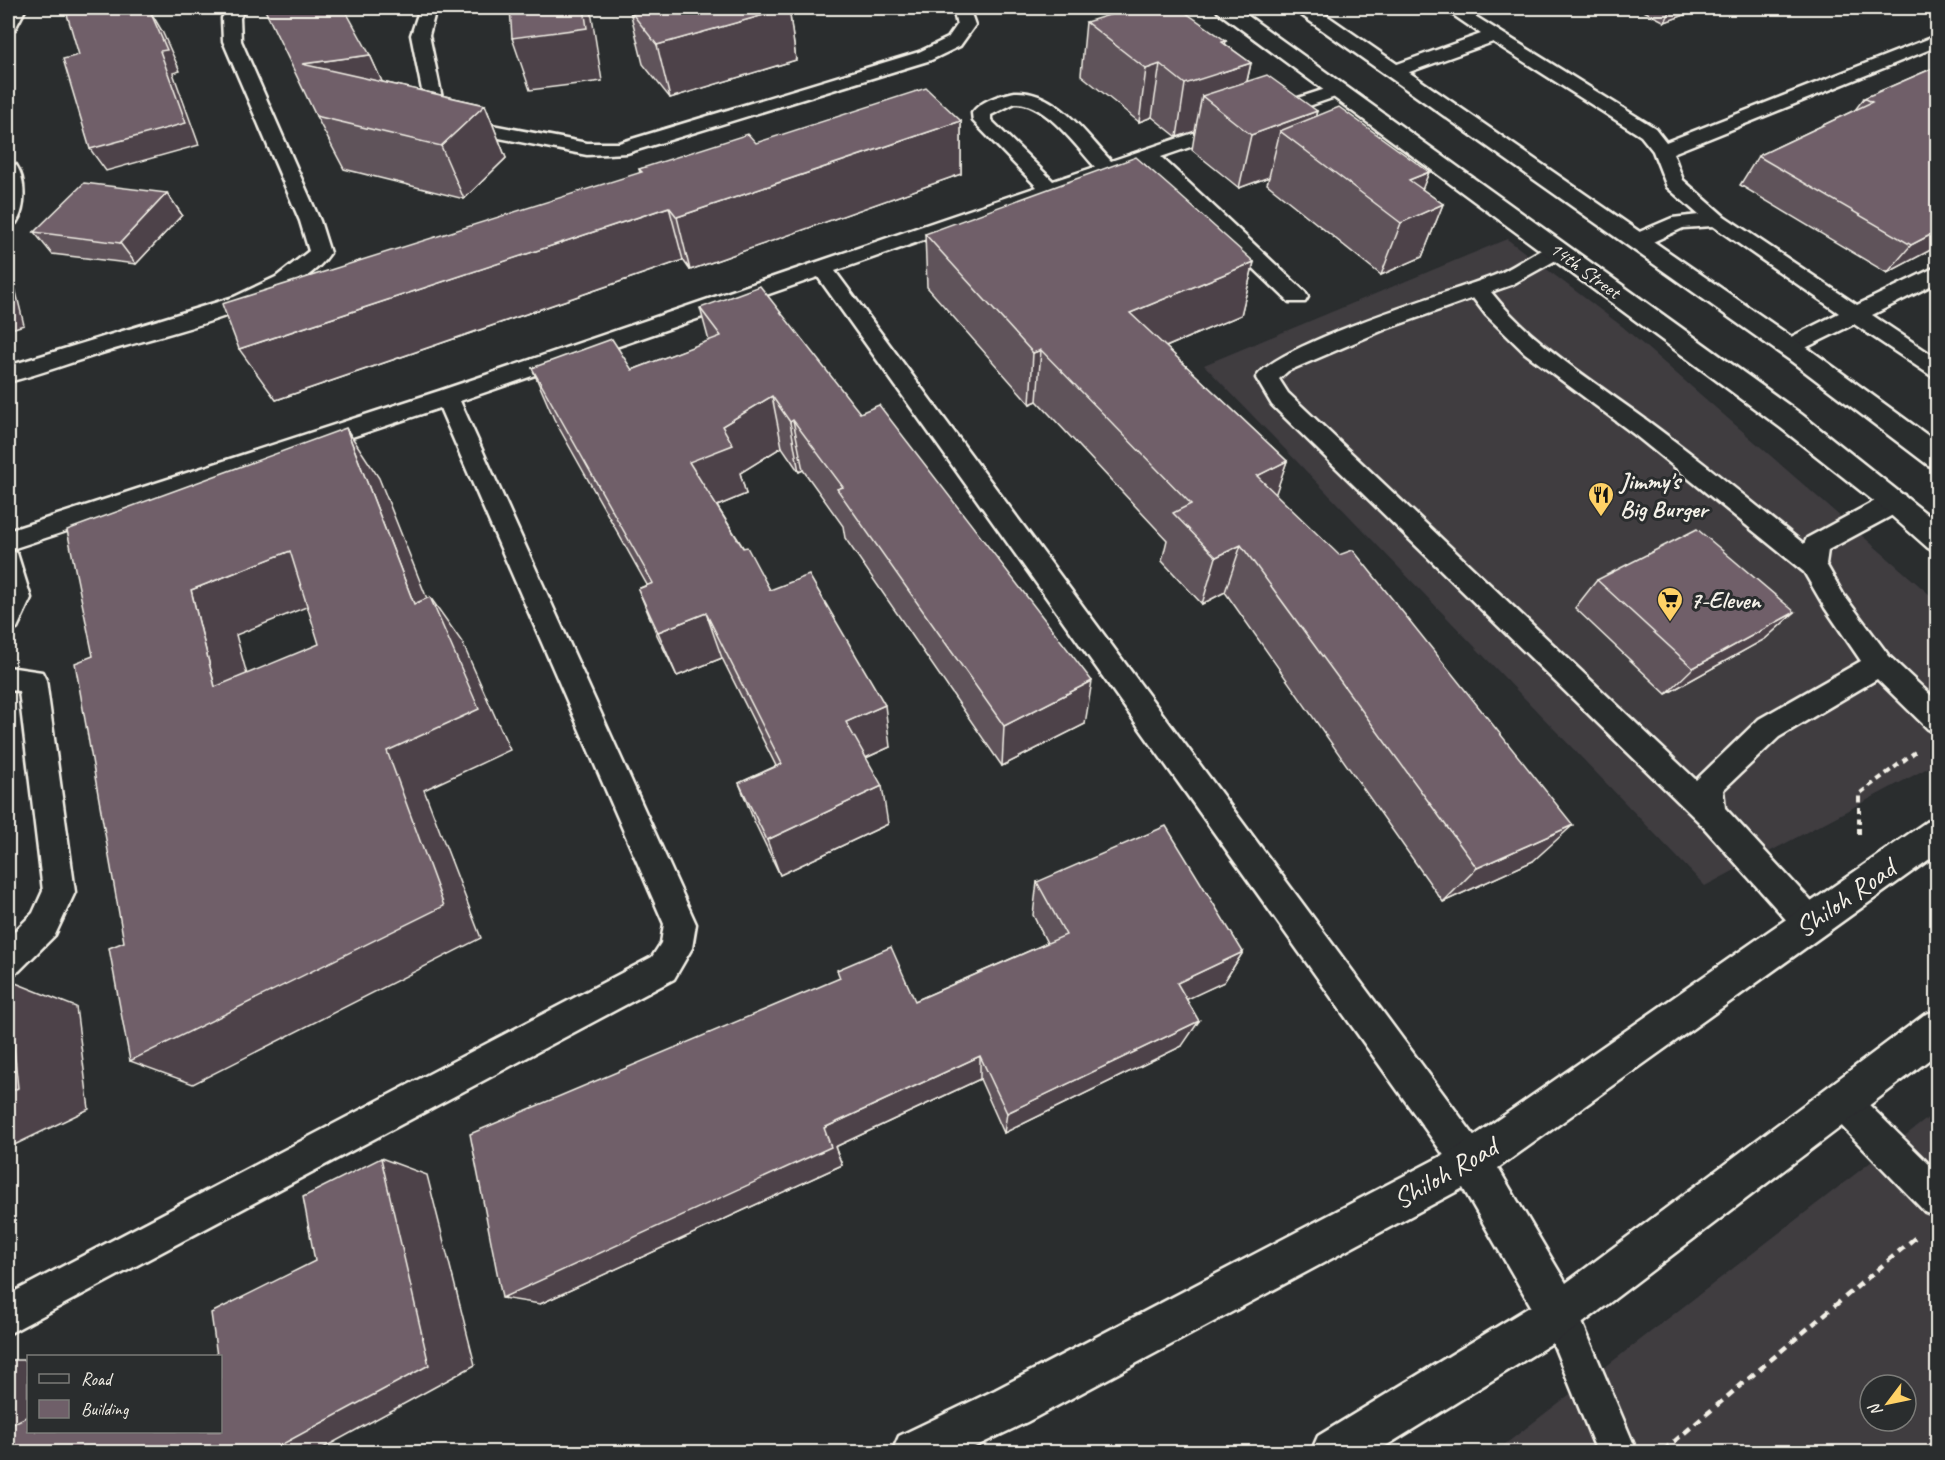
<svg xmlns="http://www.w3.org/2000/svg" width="1945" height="1460" viewBox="0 0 1945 1460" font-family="Caveat,sans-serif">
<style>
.built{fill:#3f3c40;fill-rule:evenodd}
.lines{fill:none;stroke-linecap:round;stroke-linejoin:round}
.lane-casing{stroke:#f4f1e8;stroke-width:5}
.street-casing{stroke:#f4f1e8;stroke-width:5}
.secondary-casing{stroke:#f4f1e8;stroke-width:5}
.path-far1{stroke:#f4f1e8;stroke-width:4;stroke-dasharray:6 4.5;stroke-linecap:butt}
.path{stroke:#f4f1e8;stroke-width:4.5;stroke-dasharray:8 6;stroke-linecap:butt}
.lane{fill:#2a2d2e;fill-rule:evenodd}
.street{fill:#2a2d2e;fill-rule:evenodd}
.secondary{fill:#2a2d2e;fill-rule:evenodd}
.wall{fill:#5f525a;stroke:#f4f1e8;stroke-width:1.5}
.shaded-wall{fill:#4e424a;stroke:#f4f1e8;stroke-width:1.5}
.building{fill:#6f5f69;stroke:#f4f1e8;stroke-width:1.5;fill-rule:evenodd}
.labels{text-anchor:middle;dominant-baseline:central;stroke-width:6;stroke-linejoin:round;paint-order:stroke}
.far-street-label{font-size:20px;fill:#f4f1e8;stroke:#2a2d2e}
.poi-label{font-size:24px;font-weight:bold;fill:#f4f1e8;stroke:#2a2d2e;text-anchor:start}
.near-street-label{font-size:28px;fill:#f4f1e8;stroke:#2a2d2e}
</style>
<rect width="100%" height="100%" fill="#2a2d2e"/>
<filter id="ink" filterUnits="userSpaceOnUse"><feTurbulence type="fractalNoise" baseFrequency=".0167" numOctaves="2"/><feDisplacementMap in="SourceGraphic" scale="12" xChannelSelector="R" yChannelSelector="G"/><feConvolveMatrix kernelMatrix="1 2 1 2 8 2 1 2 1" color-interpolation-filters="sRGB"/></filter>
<g filter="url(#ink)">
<g class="built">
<path d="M1507,239l116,88 314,274v162l-232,123 -501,-521z"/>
<path d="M1937,1111v341h-442zM1870,1385h36v36h-36z"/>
</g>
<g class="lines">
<defs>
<g id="lane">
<path d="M229,8h16l-5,10 1,23 79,180 10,32c-35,53 -163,80 -222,98 -33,10 -67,23 -100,31v-16l226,-69 42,-20 33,-26 -9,-30 -77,-180 -1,-23z"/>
<path d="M420,8h16l-7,27 14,68 23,17 121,23h32l300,-91 29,-14 9,-13 -4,-17h16l6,17 -15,21 -29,14 -304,93 -40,2 -134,-26 -28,-24 -14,-70z"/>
<path d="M1443,8h19l193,120 11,14 272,-107v11l-265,107 10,27 41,36 133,89 81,-39v16l-66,33 66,44v19l-8,-3 -76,-51 -57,28 -8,3 -8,-3 -3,-5 3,-5 58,-29 -126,-87 -30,2 -39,18h-14l-3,-5 3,-5 42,-18 27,-3 -32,-28 -14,-36 -12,-15 -148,-94 -92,33h-12l-3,-4 3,-4 92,-33z"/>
<path d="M1338,85l9,5 -3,4 -76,26 -9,-6 2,-4z"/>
<path d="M1015,92c42,-2 71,43 96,69l112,-38h14l2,4 -2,4 -76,26 144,135 3,5 -3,5h-16l-145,-139 -309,108 649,878 5,13 -5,13 -13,5 -13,-5 -640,-898 -358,124 236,523 -4,24 -18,31 -666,355v-39l644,-338 9,-14 3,-19 -224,-516 -431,142 8,3 14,45 -14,30 -9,3v-100l431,-140 598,-204 -64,-66 -1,-8c9,-13 29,-18 43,-21zM1015,103c29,-2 62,44 80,64l-42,14 -62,-61v-5z"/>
<path d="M1558,243l7,2 3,5 -3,5 -54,30 -20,7c43,54 103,89 158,130 53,39 104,81 155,122l3,-6 79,-43 9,-2 9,2 3,7 -3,7 -76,41 -2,14 17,30 46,62 49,46v30l-10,-3 -51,-50 -98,58 -56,53 2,18 96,104 5,11 -5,11 -11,4 -11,-4 -100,-112 -427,-417 -16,-27c20,-34 192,-85 237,-102 22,-8 42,-26 65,-33zM1473,298l13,17 39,38 110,82 169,137 21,36 36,53 -102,58 -63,61 -408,-387 -9,-14 9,-8 98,-42z"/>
<path d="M8,667l34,5 4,8 29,212 -20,43 -36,36 -11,5v-38l25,-25 10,-22 -24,-200 -11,-1z"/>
<path d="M1842,1085l12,5 84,83v44l-13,-5 -95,-98 -5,-12 5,-12z"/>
<path d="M1560,1295l13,6 64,151h-40l-56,-138 6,-13z"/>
</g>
<g id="street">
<path d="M8,8h18l-11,21 -7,2z"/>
<path d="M8,163l8,2c10,14 10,44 0,58l-8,2z"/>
</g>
<g id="secondary">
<path d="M1216,8h21l564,406 137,109v28l-10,-3 -43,-38 -104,-82 -563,-416z"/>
<path d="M1295,8h21l493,341 129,94v25l-10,-3 -137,-104 -494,-349z"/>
<path d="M1938,817v36l-440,315 68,115 358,-268 14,-5v43l-363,276 -199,123h-65l7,-16 213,-130 -68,-118 -436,234 -63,30h-72l7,-16 96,-46 462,-242 469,-326z"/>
</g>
</defs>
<use href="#lane" class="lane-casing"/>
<use href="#street" class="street-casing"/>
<use href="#secondary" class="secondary-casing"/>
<path class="path-far1" d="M1859,834v-40l56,-42"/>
<path class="path" d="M1663,1451l253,-214"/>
<use href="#lane" class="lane"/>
<use href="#street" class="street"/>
<use href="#secondary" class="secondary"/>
</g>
<g class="wall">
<path d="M789,8l7,52 -126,38 -27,-34 -13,-53z"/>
<path d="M1638,8h66l-39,14z"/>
<path d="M1086,22l139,22 26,19 -4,18 70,30 -2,6 114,55 -7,17 21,15 -21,53 -41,18 -114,-91 2,-7 -30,11 -47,-38 3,-19 -18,6 -25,-20 -13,5 -58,-47z"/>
<path d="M370,55l12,27 103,23 21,53 -42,41 -120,-30 -28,-53z"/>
<path d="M1938,66v180l-51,27 -147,-88 18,-29 97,-46 9,-12z"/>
<path d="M961,121v53l-271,96 -7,-10 -407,140 364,-227 -1,-4 117,-26z"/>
<path d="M167,193l15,22 -46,49 -84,-10 -18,-22z"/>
<path d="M925,234l329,28 -13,53 -75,32 121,114 -12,33 258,367 -90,41 -218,-310 -23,12 -40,-43 5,-21 -130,-139 -7,3 -103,-117z"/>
<path d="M700,308l385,416 -83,42 -157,-228 -2,-12 -40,-56 -4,2 -17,-25 -42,26 6,21 -29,12 53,84 120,157 -24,11 22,66 -108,51 -26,-54 -15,-38 37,-17 -54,-108 -45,18 -20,-41 -19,-46 9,-4 -93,-166 -22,-51 100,2 77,-29z"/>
<path d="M1597,580l198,32 -30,27 -99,55 -91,-86z"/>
<path d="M1037,882l206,70 -19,30 -38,17 -4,47 -178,87 -24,-54 -145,68 7,18 -302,139 375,-303 132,-58 -14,-28z"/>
</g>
<g class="shaded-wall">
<path d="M128,8h3l7,11 -8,-5z"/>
<path d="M584,8h6l1,3 11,70 -72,9 -18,-52z"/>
<path d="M789,8l7,52 -126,38 -13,-53z"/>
<path d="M1672,8h32l-39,14z"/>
<path d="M149,9l13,22 18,40 -7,2 26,72 -93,26 -16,-22z"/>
<path d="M1226,41l-6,32 31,-10 -12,53 -37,-20 -7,35 -18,6 8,-53 37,-42z"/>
<path d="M370,55l24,53 -92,-44z"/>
<path d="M1160,64l-8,53 -13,5 7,-53z"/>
<path d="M485,105l21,53 -42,41 -23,-53z"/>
<path d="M1317,111l-11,39 -26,-19 -11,46 -30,11 12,-53z"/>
<path d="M961,121v53l-271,96 -13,-53z"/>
<path d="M1429,172l-18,46 32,-14 -21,53 -41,18 20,-52 8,-43z"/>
<path d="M167,193l15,22 -46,49 -16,-21z"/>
<path d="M669,207l14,53 -407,140 -37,-51z"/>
<path d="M1938,231v15l-51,27 24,-28z"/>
<path d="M1254,262l-13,53 -118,50 7,-52z"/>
<path d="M8,265l2,2 14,58 -16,5z"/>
<path d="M1041,350l-4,51 -7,3 3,-51z"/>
<path d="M772,396l10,51 -42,26 6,21 -41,17 -16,-49 33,-36z"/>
<path d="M793,420l10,50 -4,2 -9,-50z"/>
<path d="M346,428l33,50 68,171 -33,-45z"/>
<path d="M1287,461l-17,49 -13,-34z"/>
<path d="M1241,545l-16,47 -23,12 14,-47z"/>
<path d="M290,551l39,47 -93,37 26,94 -47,-42 -24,-97z"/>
<path d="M430,597l32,45 48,108 -86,40 57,148 -288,146 -63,-23 257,-310z"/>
<path d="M1795,612l-30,27 -99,55 27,-26z"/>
<path d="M706,613l16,45 -45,18 -19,-44z"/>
<path d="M1092,681l-7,43 -83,42 2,-40z"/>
<path d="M885,705l5,42 -36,16 -8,-41z"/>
<path d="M882,786l6,38 -108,51 -13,-35z"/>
<path d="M1573,825l-40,36 -90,41 34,-34z"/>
<path d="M1243,952l-19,30 -62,29 15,-28z"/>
<path d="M8,980l68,27 13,102 -81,39z"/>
<path d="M1199,1021l-17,25 -178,87 3,-20z"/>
<path d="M980,1056v23l-145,68 7,18 -302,139 -38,-6 322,-170z"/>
<path d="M381,1158l46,17 48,190 -159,87h-48z"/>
<path d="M8,1360h20v71l-20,2z"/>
</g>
<g class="building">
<path d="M80,8h48l2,6 19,-5 18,41 -7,1 26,72 -96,26 -27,-90 16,-4 -13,-44z"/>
<path d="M264,8h80l26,47 -68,9 183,41 -44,41 -125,-30z"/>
<path d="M510,8h74l3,20 -75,10z"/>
<path d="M643,8h146l-132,37 -27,-34z"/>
<path d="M1132,8h47l47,33 -4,1 29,21 -66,21 -25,-20 -14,5 -60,-47z"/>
<path d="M1938,66v165l-27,14 -153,-89 114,-54 -8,-4z"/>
<path d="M1267,75l50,36 -66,24 -49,-39z"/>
<path d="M926,88l35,33 -284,96 -8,-10 -430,142 -17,-45 420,-132 -3,-3 109,-35 8,9z"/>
<path d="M1339,107l90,65 -20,8 34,24 -42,19 -121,-92z"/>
<path d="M1136,157l40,35 78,70 -124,51 157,148 -30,15 82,79 14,-5 220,275 -96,43 -236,-323 -25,12 -43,-44 18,-9 -150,-154 -8,3 -108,-119z"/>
<path d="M84,183l83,10 -47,50 -86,-11z"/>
<path d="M760,286l100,127 19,-8 213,276 -88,45 -167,-237 6,-2 -50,-67 -3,2 -18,-26 -50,30 11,19 -44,17 54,86 4,-1 23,43 39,-15 76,130 -39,17 36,64 -115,54 -28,-57 43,-19 -76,-151 -48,19 -20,-43 15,-6 -121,-215 80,-29 20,31 89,-34 -21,-28z"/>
<path d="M346,428l68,176 16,-7 49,112 -92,42 57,155 -314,155 -21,-113 15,-6 -49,-279 18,-7 -26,-126zM290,551l29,93 -104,43 -24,-97z"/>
<path d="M1697,529l98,83 -102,56 -96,-88z"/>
<path d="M1166,826l77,126 -66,31 22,38 -192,92 -27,-57 -156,72 7,19 -329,151 -32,-164 370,-156 -3,-8 54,-23 24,54 151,-66 -29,-53z"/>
<path d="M8,987l10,101 -10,5z"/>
<path d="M381,1158l48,207 -161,87h-260v-26l20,-10v15h192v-75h-3l-6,-43 104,-52 -12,-64z"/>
</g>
</g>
<defs>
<symbol id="restaurant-pin" viewBox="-11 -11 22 30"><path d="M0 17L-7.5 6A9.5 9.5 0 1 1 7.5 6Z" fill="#ffd166" stroke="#2a2d2e"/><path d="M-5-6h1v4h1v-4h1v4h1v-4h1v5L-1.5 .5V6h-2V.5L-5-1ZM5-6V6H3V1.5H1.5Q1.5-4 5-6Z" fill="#111"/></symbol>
<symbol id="supermarket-pin" viewBox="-11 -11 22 30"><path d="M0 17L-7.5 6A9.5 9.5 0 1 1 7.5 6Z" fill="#ffd166" stroke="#2a2d2e"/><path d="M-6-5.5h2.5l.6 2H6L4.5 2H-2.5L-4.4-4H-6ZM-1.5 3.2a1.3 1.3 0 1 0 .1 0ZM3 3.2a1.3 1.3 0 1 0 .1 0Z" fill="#111"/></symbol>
</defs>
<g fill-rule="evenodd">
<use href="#restaurant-pin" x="1586" y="480" width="30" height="40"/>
<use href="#supermarket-pin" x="1655" y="585" width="30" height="40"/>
</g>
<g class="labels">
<g class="far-street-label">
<text transform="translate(1585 270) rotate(36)">14th Street</text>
</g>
<g class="poi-label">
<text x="1620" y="481">Jimmy's<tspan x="1620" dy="28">Big Burger</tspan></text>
<text x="1690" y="600">7-Eleven</text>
</g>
<g class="near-street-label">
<text transform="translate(1845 898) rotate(-35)">Shiloh Road</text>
<text transform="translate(1445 1173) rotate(-30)">Shiloh Road</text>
</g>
</g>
<rect width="1945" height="1460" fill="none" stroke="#2a2d2e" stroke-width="30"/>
<rect x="15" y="15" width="1915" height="1430" fill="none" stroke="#f4f1e8" stroke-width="2" filter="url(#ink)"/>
<rect x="27" y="1355" width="195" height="78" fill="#2a2d2e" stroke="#7b7b78" stroke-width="1.5"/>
<rect x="39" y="1374" width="30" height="9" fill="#2a2d2e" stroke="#7b7b78" stroke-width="1.5"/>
<text x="81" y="1385" font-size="18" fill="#f4f1e8">Road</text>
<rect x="39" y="1400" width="30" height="18" fill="#6f5f69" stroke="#7b7b78" stroke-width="1.5"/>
<text x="81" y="1415" font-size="18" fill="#f4f1e8">Building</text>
<g transform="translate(1888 1403) rotate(238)"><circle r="28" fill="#2a2d2e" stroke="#7b7b78" stroke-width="1.5"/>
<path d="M0-4.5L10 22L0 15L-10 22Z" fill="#ffd166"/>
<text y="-9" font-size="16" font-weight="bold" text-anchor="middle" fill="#f4f1e8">N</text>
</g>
</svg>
